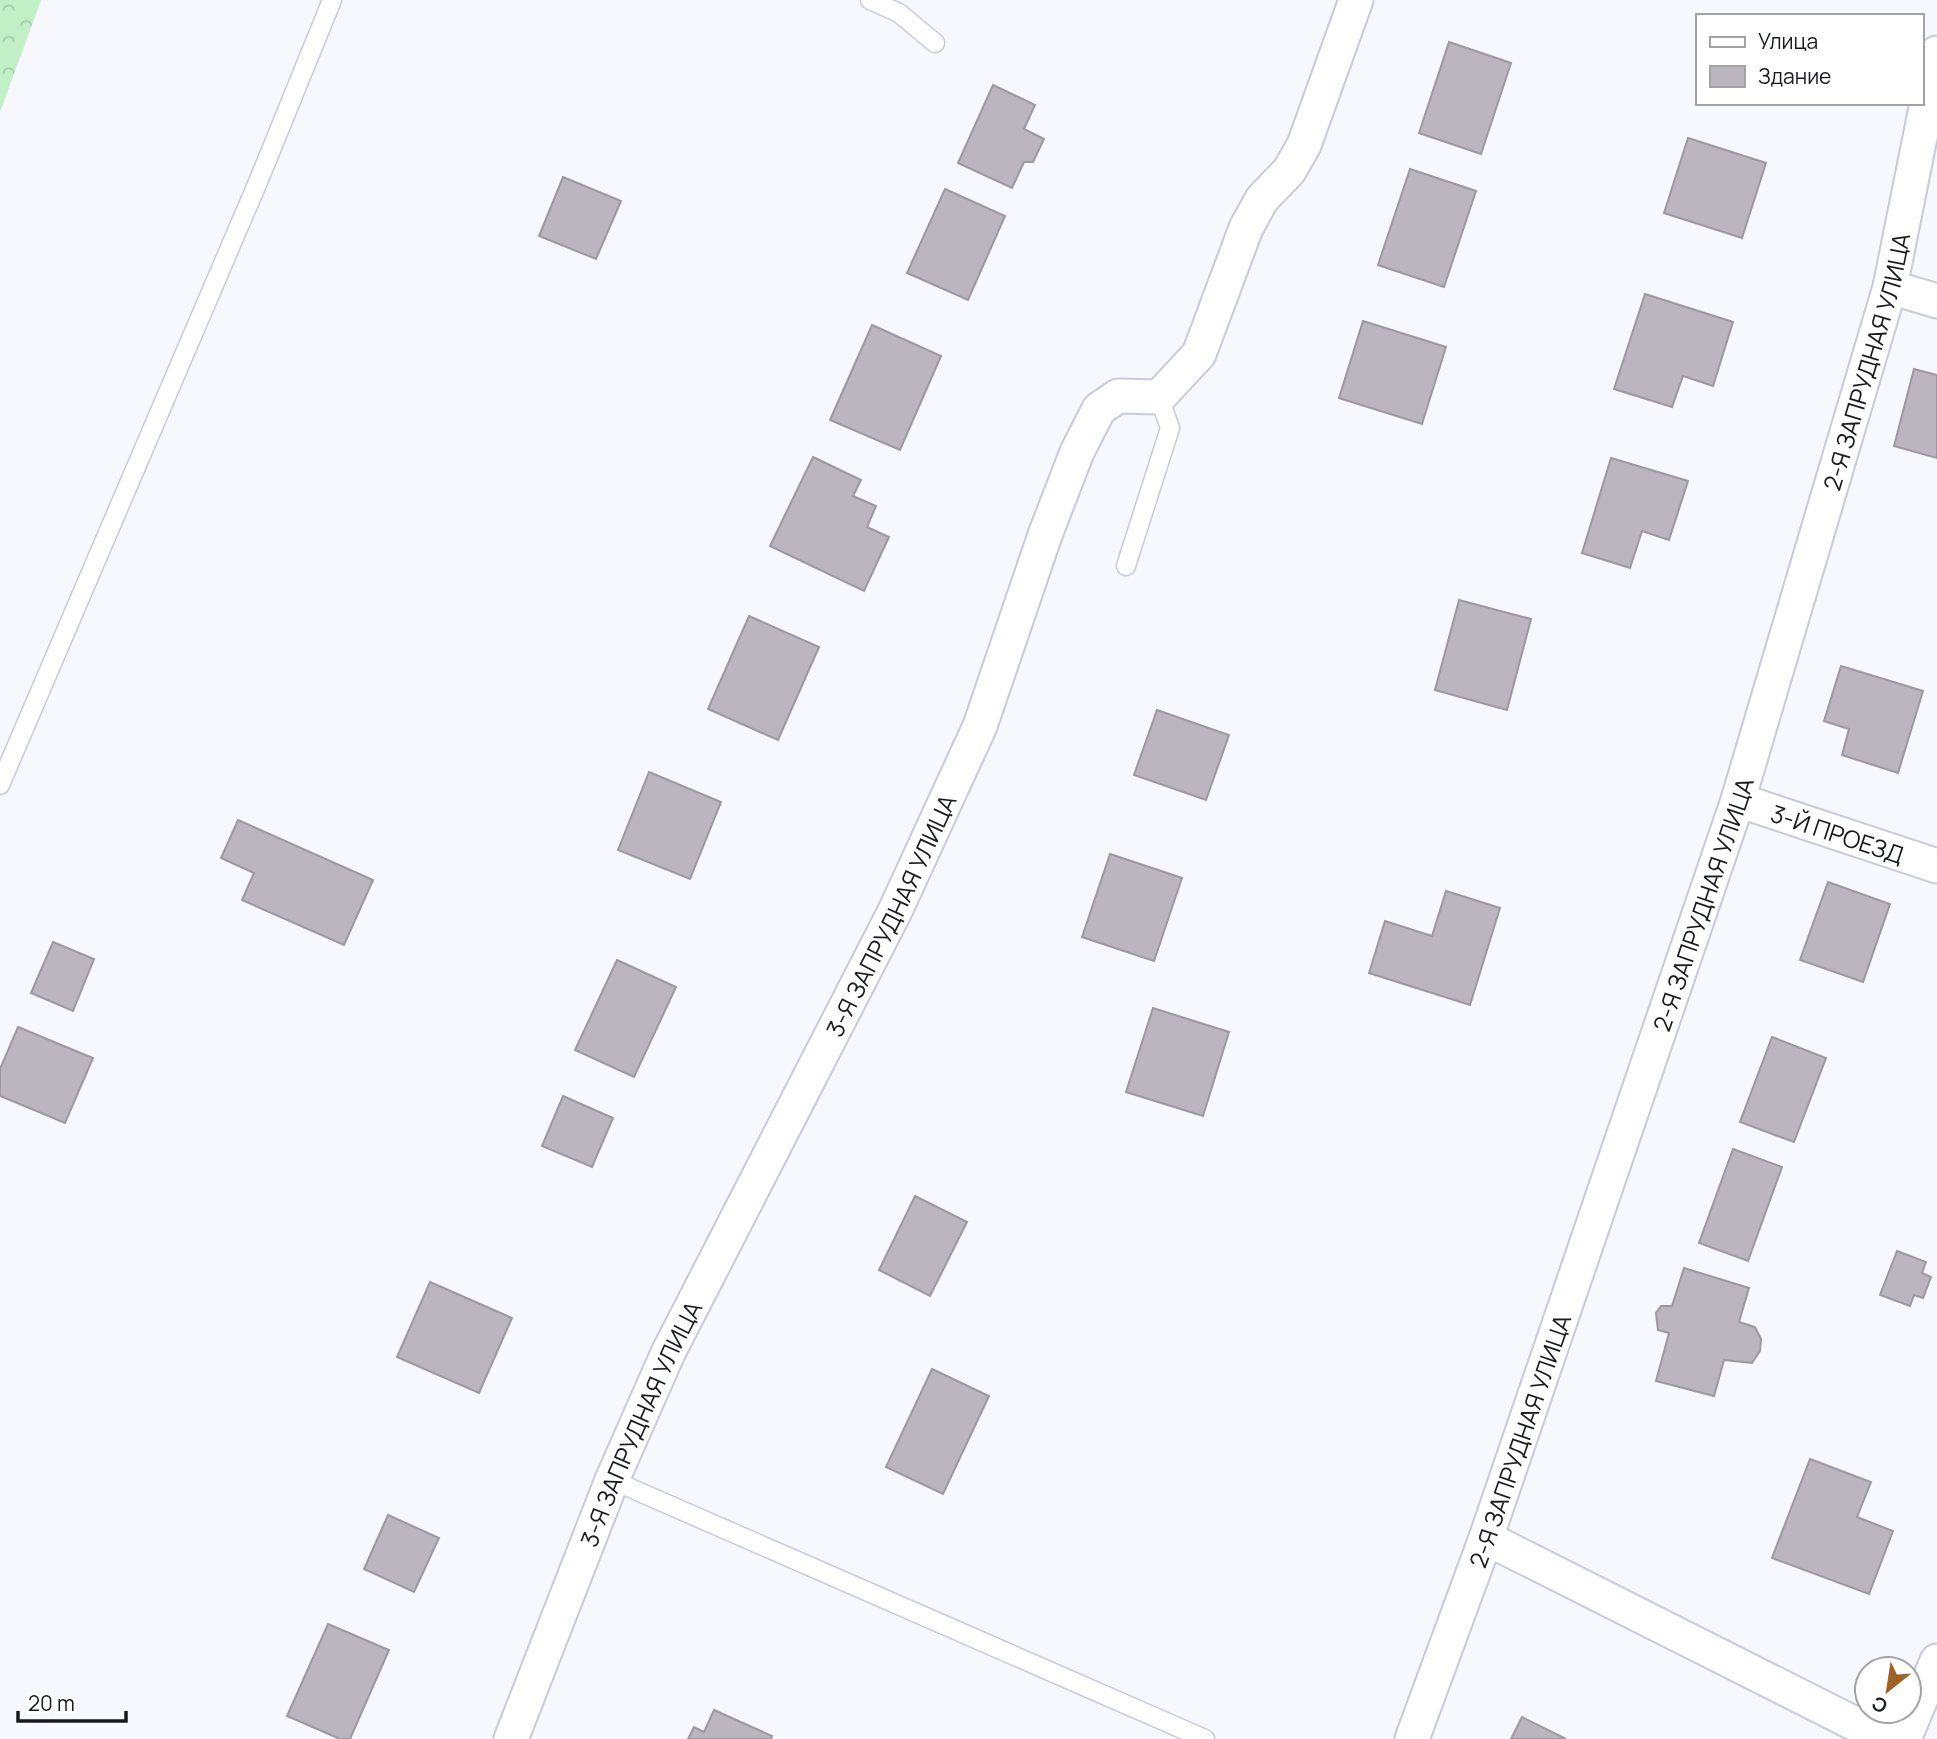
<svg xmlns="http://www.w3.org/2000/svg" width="1937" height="1739" viewBox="0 0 1937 1739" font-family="Manrope,sans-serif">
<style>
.forest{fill:url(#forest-crowns)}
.building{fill:#bbb5c0;stroke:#9c97a2;stroke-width:2}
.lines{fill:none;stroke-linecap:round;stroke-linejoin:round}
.service-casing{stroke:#c7cbd7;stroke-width:21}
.minor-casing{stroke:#c7cbd7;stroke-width:37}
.service{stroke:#fff;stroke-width:18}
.minor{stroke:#fff;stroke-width:33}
.labels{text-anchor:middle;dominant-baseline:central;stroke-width:5;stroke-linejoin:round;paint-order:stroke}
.street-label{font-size:24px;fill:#181a1e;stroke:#fff}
</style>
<defs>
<pattern id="forest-crowns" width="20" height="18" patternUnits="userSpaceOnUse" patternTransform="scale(1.75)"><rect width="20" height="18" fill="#c1efc6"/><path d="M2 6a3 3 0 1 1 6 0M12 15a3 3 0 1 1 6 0" fill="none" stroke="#a5ccaa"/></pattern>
</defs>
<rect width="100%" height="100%" fill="#f6f8fd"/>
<path class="forest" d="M0,0h41l-41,112z"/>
<g class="building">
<path d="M1449,42l62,21 -30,91 -62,-21z"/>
<path d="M993,85l42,20 -11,24 20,10 -11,23h-9l-12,26 -54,-25z"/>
<path d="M1688,138l78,25 -24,75 -78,-25z"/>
<path d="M1410,169l66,22 -32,96 -66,-22z"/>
<path d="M563,177l58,24 -25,58 -57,-23z"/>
<path d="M945,189l60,27 -37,84 -61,-27z"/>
<path d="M1645,294l88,28 -20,64 -30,-10 -11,31 -58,-18z"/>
<path d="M1363,321l83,26 -24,77 -83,-26z"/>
<path d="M872,325l69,31 -41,94 -70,-30z"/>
<path d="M1914,369l23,6v83l-43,-12z"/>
<path d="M813,457l48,23 -8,16 23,10 -9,21 22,10 -25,54 -94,-45z"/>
<path d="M1611,458l77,23 -19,59 -27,-9 -12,37 -48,-15z"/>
<path d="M1459,600l72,19 -24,91 -72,-20z"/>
<path d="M749,616l70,31 -41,93 -70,-31z"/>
<path d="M1841,666l82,25 -25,82 -56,-18 7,-26 -25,-8z"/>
<path d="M1157,710l72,25 -23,65 -72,-25z"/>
<path d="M649,772l72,30 -31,77 -72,-29z"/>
<path d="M238,820l135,60 -29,65 -102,-45 12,-27 -33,-15z"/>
<path d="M1110,854l72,24 -28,83 -72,-24z"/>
<path d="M1828,882l62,22 -27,78 -63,-22z"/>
<path d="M1446,891l54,17 -30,97 -101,-32 16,-52 47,15z"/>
<path d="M53,942l41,17 -21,52 -42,-18z"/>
<path d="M617,960l59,27 -42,90 -59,-27z"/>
<path d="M1153,1008l76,24 -26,84 -77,-24z"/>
<path d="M18,1027l75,31 -28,65 -65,-27v-27z"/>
<path d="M1772,1037l54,21 -32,84 -54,-20z"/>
<path d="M563,1096l50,22 -21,49 -50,-21z"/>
<path d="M1733,1149l49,18 -34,94 -49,-18z"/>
<path d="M915,1196l52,26 -37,74 -51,-26z"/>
<path d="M1897,1251l29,11 -4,11 9,4 -8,21 -9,-3 -4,11 -30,-11z"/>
<path d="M1684,1268l65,20 -10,34 16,5 6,12 -1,12 -8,12 -28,-3 -10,36 -58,-15 13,-48 -11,-3 -2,-17 5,-7h11z"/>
<path d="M430,1282l82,36 -33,75 -82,-36z"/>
<path d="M932,1369l57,27 -46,98 -57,-27z"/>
<path d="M1810,1459l61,23 -14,35 36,14 -24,63 -97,-36z"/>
<path d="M388,1515l51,23 -25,54 -50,-23z"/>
<path d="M328,1624l61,26 -39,89h-10l-53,-23z"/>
<path d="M714,1710l58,26 -1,3h-83l6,-12 10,5z"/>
<path d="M1522,1717l44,22h-55z"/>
</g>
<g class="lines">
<defs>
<g id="service">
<path d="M870,0l29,13 36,30"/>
<path d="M1126,566l44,-138 -11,-31"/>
<path d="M0,785l258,-603 74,-182"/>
<path d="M612,1480l593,259"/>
</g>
<g id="minor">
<path d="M1890,287l47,14"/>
<path id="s1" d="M1738,800l199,66"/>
<path d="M1486,1538l399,201"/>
<path id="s2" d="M511,1739l101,-259 56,-127 227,-442 85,-185 65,-191 32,-83 22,-43 19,-13 41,1 40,-43 47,-126 16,-29 27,-28 15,-26 52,-145"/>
<path id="s3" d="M1412,1739l74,-201 252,-738 152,-513 47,-234"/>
<path d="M1904,1739l33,-78"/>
</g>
</defs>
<use href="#service" class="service-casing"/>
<use href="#minor" class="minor-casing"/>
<use href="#service" class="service"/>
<use href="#minor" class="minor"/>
</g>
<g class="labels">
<g class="street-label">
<text stroke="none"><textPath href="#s3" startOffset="1451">2-Я ЗАПРУДНАЯ УЛИЦА</textPath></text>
<text stroke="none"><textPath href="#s1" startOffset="105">3-Й ПРОЕЗД</textPath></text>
<text stroke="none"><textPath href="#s3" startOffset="884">2-Я ЗАПРУДНАЯ УЛИЦА</textPath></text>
<text stroke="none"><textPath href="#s2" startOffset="908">3-Я ЗАПРУДНАЯ УЛИЦА</textPath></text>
<text stroke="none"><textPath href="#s2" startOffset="341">3-Я ЗАПРУДНАЯ УЛИЦА</textPath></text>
<text stroke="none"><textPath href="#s3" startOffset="317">2-Я ЗАПРУДНАЯ УЛИЦА</textPath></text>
</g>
</g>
<rect x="1696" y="14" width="228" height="91" fill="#ffffff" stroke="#a3a3a5" stroke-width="2"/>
<rect x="1710" y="37" width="35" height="10" fill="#ffffff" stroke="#a3a3a5" stroke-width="2"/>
<text x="1758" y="49" font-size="21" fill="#181a1e">Улица</text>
<rect x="1710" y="66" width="35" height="21" fill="#bbb5c0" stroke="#a3a3a5" stroke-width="2"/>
<text x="1758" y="84" font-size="21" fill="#181a1e">Здание</text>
<g transform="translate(1888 1690) rotate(210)"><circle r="33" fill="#ffffff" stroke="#a3a3a5" stroke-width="2"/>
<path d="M0-5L12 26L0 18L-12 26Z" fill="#9e6324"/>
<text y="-10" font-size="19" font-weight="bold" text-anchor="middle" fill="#181a1e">С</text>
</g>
<path d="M18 1711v10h108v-10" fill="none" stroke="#181a1e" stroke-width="3.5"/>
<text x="28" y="1711" font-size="21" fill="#181a1e" stroke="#ffffff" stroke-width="5" paint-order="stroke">20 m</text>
</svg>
